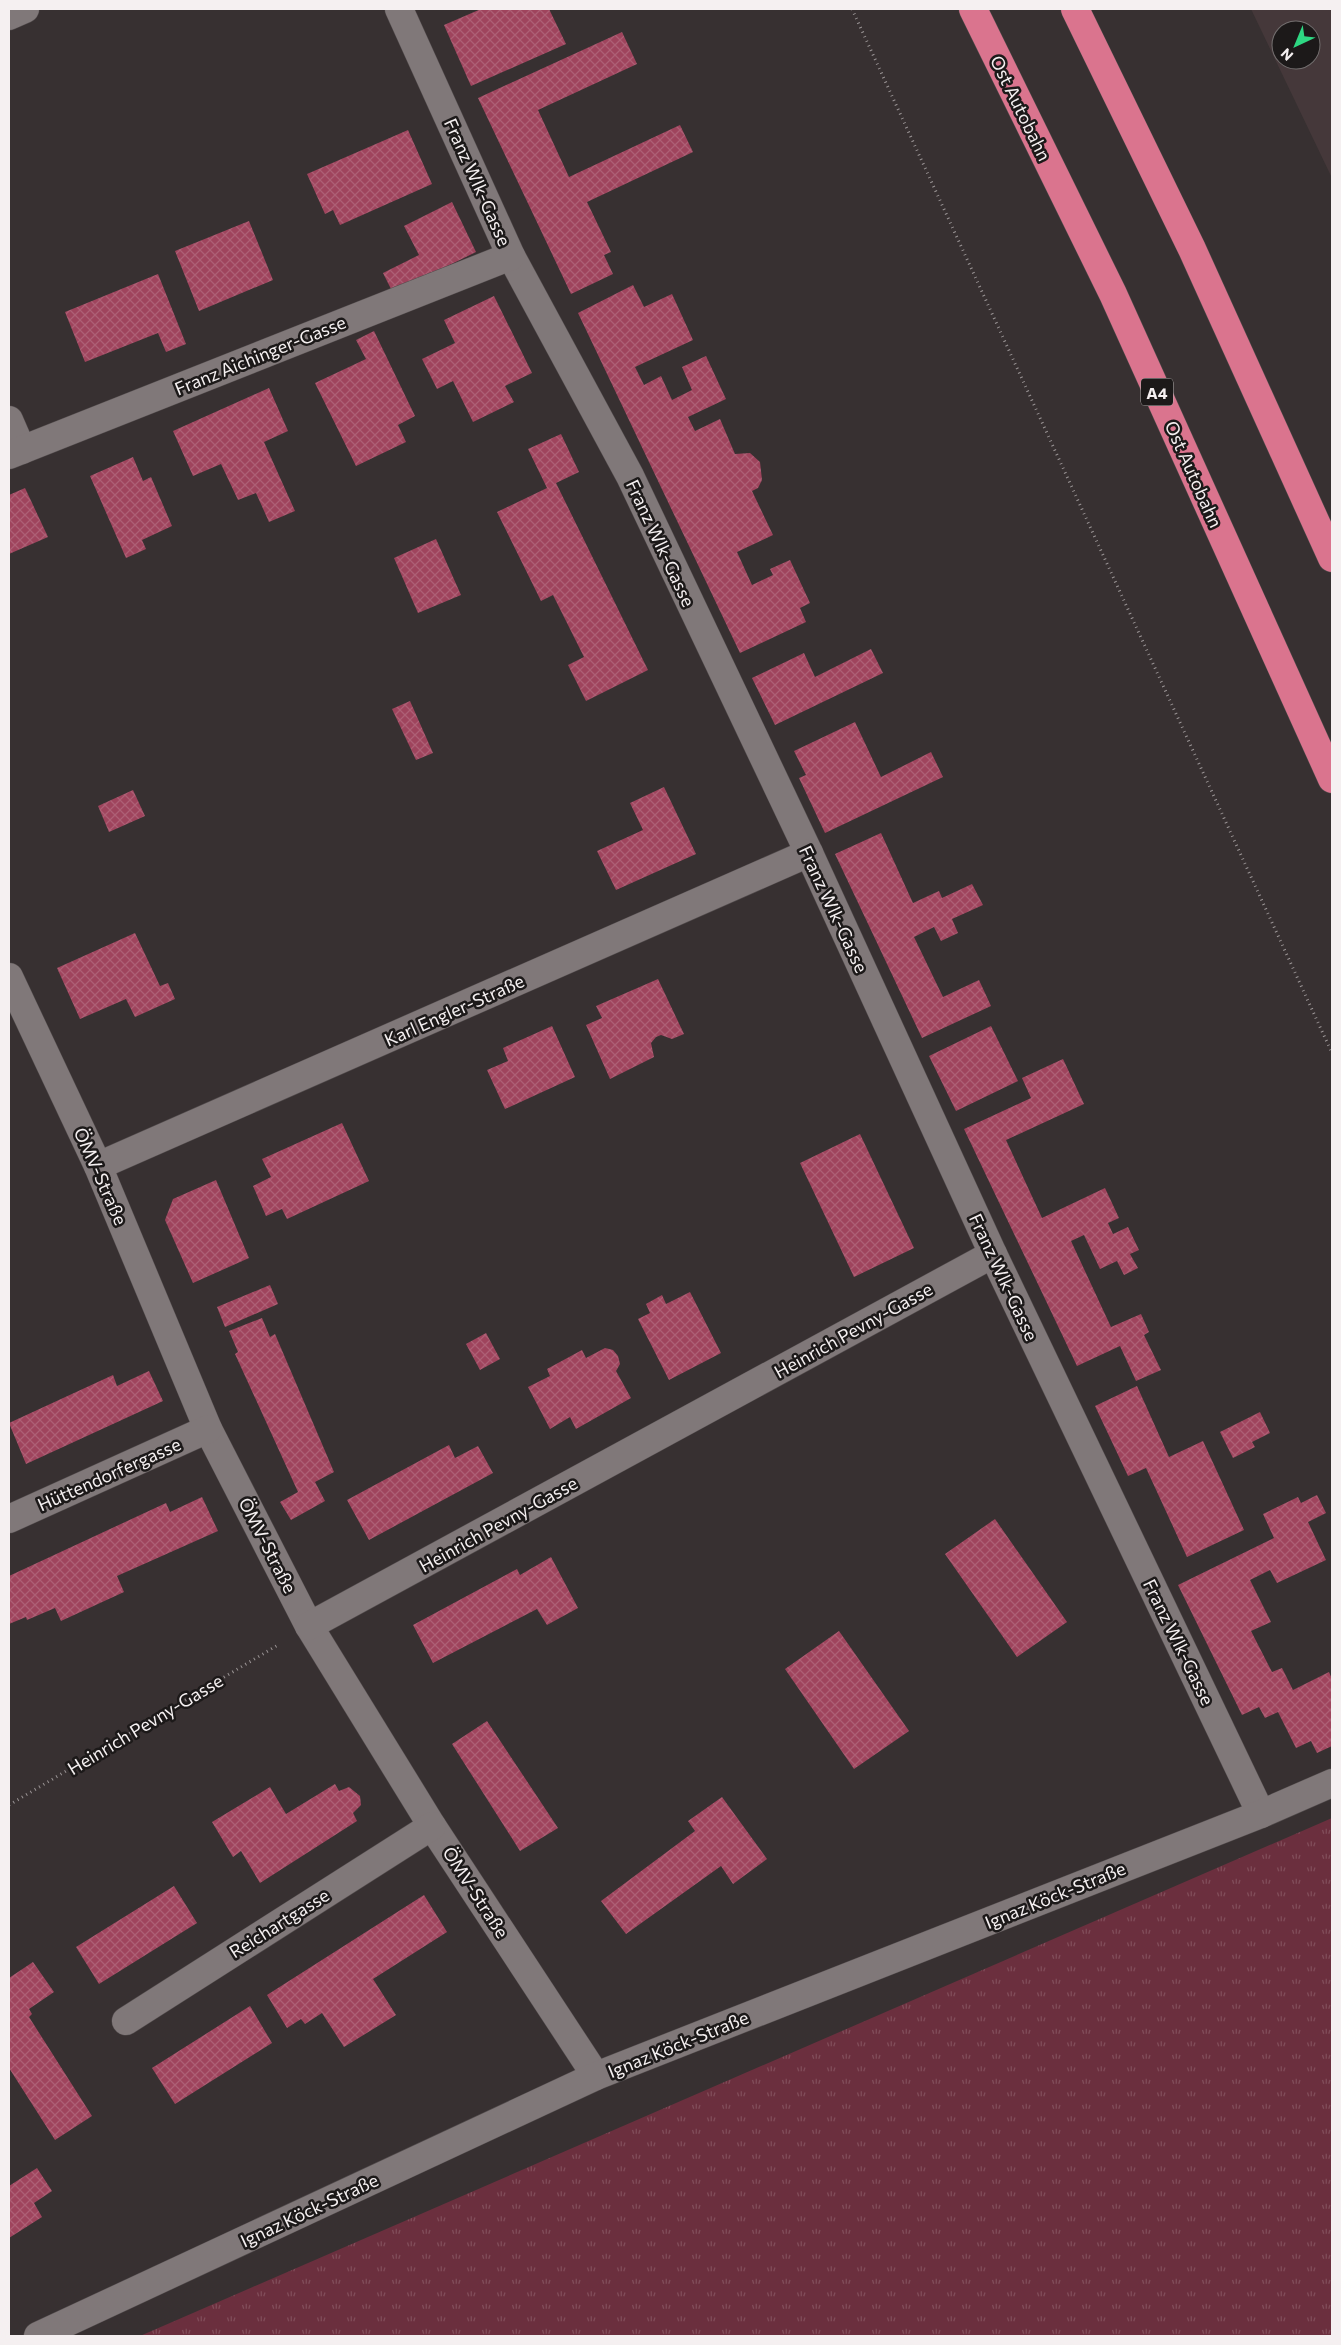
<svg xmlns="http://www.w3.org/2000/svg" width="1341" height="2345" viewBox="0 0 1341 2345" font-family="Commissioner,sans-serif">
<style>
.built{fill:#45383a;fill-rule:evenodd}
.grass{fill:url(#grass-tufts)}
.building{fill:url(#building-cross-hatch)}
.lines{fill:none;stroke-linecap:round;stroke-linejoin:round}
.minor-casing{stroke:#524c4d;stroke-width:29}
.highway-casing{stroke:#524c4d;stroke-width:29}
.path{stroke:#9a9495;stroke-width:3;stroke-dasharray:1 4;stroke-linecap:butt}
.minor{stroke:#807879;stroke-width:28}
.highway{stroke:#da748e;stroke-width:28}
.labels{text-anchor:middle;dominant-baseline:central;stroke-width:5;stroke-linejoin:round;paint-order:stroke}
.shield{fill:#1c1919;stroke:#b4b0b0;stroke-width:1}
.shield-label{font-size:16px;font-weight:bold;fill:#f5f0f1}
.street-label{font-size:18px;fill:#f5f0f1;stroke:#1c1919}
</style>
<defs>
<pattern id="grass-tufts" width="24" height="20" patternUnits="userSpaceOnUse" patternTransform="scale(1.25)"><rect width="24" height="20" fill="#6b2f3e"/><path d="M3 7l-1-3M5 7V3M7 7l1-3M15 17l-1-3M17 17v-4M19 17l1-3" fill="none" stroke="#814d5a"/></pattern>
<pattern id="building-cross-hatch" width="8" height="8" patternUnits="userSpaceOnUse" patternTransform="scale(1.25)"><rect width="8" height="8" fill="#9f445d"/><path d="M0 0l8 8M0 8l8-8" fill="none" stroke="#ad5f75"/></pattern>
</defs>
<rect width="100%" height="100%" fill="#373031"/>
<path class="built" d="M1251,9h81v169zM1281,30h30v30h-30z"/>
<path class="grass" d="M1332,1818v518h-1192z"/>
<g class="building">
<path d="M481,9h68l17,35 -95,42 -27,-61z"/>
<path d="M622,32l15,32 -99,46 31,67 111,-52 13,27 -106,50 24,50 -7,3 9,19 -42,20 -93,-196z"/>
<path d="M408,130l24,54 -92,41 -7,-15 -8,4 -18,-40z"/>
<path d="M452,202l24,50 -83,41 -10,-20 36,-18 -15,-29z"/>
<path d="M249,221l24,59 -74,31 -24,-60z"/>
<path d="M158,274l28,70 -20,8 -8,-19 -73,29 -20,-50z"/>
<path d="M633,285l11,22 28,-13 21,46 -58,27 9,18 17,-9 11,24 20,-10 -10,-23 24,-11 20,43 -38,18 7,14 25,-12 15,35 15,-1 10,9 2,18 -4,8 -6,3 21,44 -36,17 15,33 21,-10 -3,-6 20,-9 20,43 -10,5 6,14 -66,31 -162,-340z"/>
<path d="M494,296l38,77 -27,13 9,16 -41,20 -20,-41 -16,8 -15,-30 33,-16 -11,-23z"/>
<path d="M374,331l41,85 -17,9 8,17 -50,24 -41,-83 51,-24 -10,-19z"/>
<path d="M269,388l19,43 -24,11 31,69 -26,11 -13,-29 -18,7 -17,-36 -28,12 -20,-45z"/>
<path d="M561,434l18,38 -23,11 92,187 -62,31 -18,-36 16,-8 -31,-62 -12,6 -44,-89 50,-24 -19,-39z"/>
<path d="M133,457l10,24 8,-4 21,49 -30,14 4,9 -20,9 -36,-82z"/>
<path d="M25,488l23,49 -39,17v-59z"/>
<path d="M436,539l25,56 -43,18 -24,-55z"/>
<path d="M871,649l12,24 -108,52 -23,-47 52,-25 11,24z"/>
<path d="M410,701l23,52 -17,7 -24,-51z"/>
<path d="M855,722l26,55 50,-25 12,25 -118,56 -26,-55 7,-3 -12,-24z"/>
<path d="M664,787l32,67 -80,36 -19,-39 46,-21 -13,-27z"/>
<path d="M133,790l12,26 -36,16 -11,-26z"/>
<path d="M881,833l32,70 26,-12 3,7 30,-14 11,21 -31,14 6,14 -17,8 -7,-14 -20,10 29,60 36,-17 12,26 -69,32 -87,-184z"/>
<path d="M135,933l25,53 8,-3 7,16 -40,18 -9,-18 -46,20 -23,-51z"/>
<path d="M658,979l26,55 -12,5 -11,-4 -5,2 -5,6 3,14 -44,22 -24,-54 16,-7 -6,-12z"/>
<path d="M552,1026l23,51 -70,32 -18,-39 21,-9 -5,-13z"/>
<path d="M991,1026l27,55 -62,30 -27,-55z"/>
<path d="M1063,1059l21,45 -78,36 36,78 63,-30 14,30 -11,5 5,11 15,-7 11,23 -9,4 8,14 -14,7 -7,-14 -17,8 -16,-34 -13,6 40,86 30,-13 8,18 -5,3 17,35 -25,11 -16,-35 -43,20 -113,-237 67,-31 -9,-20z"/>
<path d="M342,1123l27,58 -82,38 -5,-10 -16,7 -13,-30 18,-9 -9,-18z"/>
<path d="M860,1134l54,114 -60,29 -54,-114z"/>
<path d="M216,1180l33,78 -56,25 -28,-63 8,-21z"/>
<path d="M270,1285l8,19 -53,23 -8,-20z"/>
<path d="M690,1292l31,61 -52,27 -31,-61 12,-6 -4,-9 16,-9 4,9z"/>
<path d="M262,1318l8,19 5,-3 59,138 -19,10 10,19 -34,19 -11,-18 18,-10 -63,-138 3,-2 -9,-21z"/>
<path d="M486,1333l14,26 -20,11 -14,-26z"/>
<path d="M605,1348l8,2 5,6 2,8 -4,7 15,27 -55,31 -6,-12 -20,12 -22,-42 22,-11 -3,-7 35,-19 4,8z"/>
<path d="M149,1371l14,30 -137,63 -17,-41 104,-48 4,11z"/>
<path d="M1137,1386l32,71 34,-16 41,89 -57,27 -41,-89 -18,8 -33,-70z"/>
<path d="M1260,1412l10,21 -18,9 3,5 -22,11 -13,-26z"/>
<path d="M449,1445l6,13 23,-12 15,27 -124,67 -22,-40z"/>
<path d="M1317,1495l9,18 -18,9 18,38 -49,23 -7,-13 -20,10 21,42 -20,9 21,41 10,-4 11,22 36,-18 3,7v67l-15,7 -6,-12 -15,7 -18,-36 -13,6 -6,-11 -17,8 -64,-130 96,-47 -11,-24 35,-17 3,6z"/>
<path d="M202,1497l16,34 -101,45 7,16 -63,29 -6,-13 -28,12 -1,-3 -17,7v-48l157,-73 4,9z"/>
<path d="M995,1519l72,103 -50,35 -72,-103z"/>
<path d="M551,1557l27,51 -31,17 -10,-16 -104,54 -20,-38 104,-56 3,6z"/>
<path d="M839,1631l70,100 -55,38 -69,-100z"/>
<path d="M487,1721l71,107 -38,23 -68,-107z"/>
<path d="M335,1784l4,7 10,-4 11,9 1,9 -8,8 4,8 -97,62 -19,-32 -8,6 -21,-35 58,-35 16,27z"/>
<path d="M722,1797l45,62 -34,25 -12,-18 -95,68 -25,-33 94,-70 -7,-10z"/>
<path d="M174,1886l23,37 -98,61 -23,-37z"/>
<path d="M424,1895l23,37 -74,47 23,36 -52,32 -22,-34 -17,11 -4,-5 -14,9 -20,-33z"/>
<path d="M33,1962l21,30 -25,17 3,5 -3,3 63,99 -37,24 -46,-72v-90z"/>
<path d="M250,2006l22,37 -97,61 -23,-36z"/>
<path d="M37,2168l15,23 -18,12 8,14 -33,21v-52z"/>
</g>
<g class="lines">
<defs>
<g id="minor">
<path d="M399,9l112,247 119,220 179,377 184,401 268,560"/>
<path d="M9,16l16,-7"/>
<path d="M9,420l13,30"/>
<path d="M9,455l502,-199"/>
<path d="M9,977l89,189 110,263 101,197 123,200 164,250"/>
<path d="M98,1166l711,-313"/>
<path d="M9,1519l199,-90"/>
<path d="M309,1626l684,-372"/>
<path d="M126,2021l306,-195"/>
<path d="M38,2336l558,-260 665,-262 71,-31"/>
</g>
<g id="highway">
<path d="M973,9l140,285 219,485"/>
<path d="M1075,9l117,240 140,309"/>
</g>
</defs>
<use href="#minor" class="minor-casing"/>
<use href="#highway" class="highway-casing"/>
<g class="path">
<path d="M852,9l480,1044"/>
<path d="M9,1805l269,-160"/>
</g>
<use href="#minor" class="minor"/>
<use href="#highway" class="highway"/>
</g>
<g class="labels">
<rect class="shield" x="1141" y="378.5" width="32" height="27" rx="4"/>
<g class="shield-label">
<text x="1157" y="392">A4</text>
</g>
<g class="street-label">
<text transform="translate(1021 108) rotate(64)">Ost Autobahn</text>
<text transform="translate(478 182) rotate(66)">Franz Wlk-Gasse</text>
<text transform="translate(260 355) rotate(-22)">Franz Aichinger-Gasse</text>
<text transform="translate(1194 474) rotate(66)">Ost Autobahn</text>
<text transform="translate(661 543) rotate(65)">Franz Wlk-Gasse</text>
<text transform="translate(834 909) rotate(65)">Franz Wlk-Gasse</text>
<text transform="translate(454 1010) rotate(-24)">Karl Engler-Straße</text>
<text transform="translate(101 1176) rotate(66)">ÖMV-Straße</text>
<text transform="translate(1004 1277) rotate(65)">Franz Wlk-Gasse</text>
<text transform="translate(853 1330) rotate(-29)">Heinrich Pevny-Gasse</text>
<text transform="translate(109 1474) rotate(-24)">Hüttendorfergasse</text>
<text transform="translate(498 1524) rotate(-29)">Heinrich Pevny-Gasse</text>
<text transform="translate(268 1545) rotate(63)">ÖMV-Straße</text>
<text transform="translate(1179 1642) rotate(64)">Franz Wlk-Gasse</text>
<text transform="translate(145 1724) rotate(-31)">Heinrich Pevny-Gasse</text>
<text transform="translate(476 1892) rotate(57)">ÖMV-Straße</text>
<text transform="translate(1055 1895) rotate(-22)">Ignaz Köck-Straße</text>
<text transform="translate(279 1923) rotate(-32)">Reichartgasse</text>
<text transform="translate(678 2044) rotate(-22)">Ignaz Köck-Straße</text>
<text transform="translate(309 2210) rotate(-25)">Ignaz Köck-Straße</text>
</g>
</g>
<rect width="1341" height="2345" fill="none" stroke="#f5f0f1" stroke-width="20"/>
<g transform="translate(1296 45) rotate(224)"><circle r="24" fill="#1c1919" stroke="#736f6f"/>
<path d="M0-4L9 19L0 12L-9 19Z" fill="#2ed883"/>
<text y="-8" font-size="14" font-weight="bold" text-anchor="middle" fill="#f5f0f1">N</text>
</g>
</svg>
